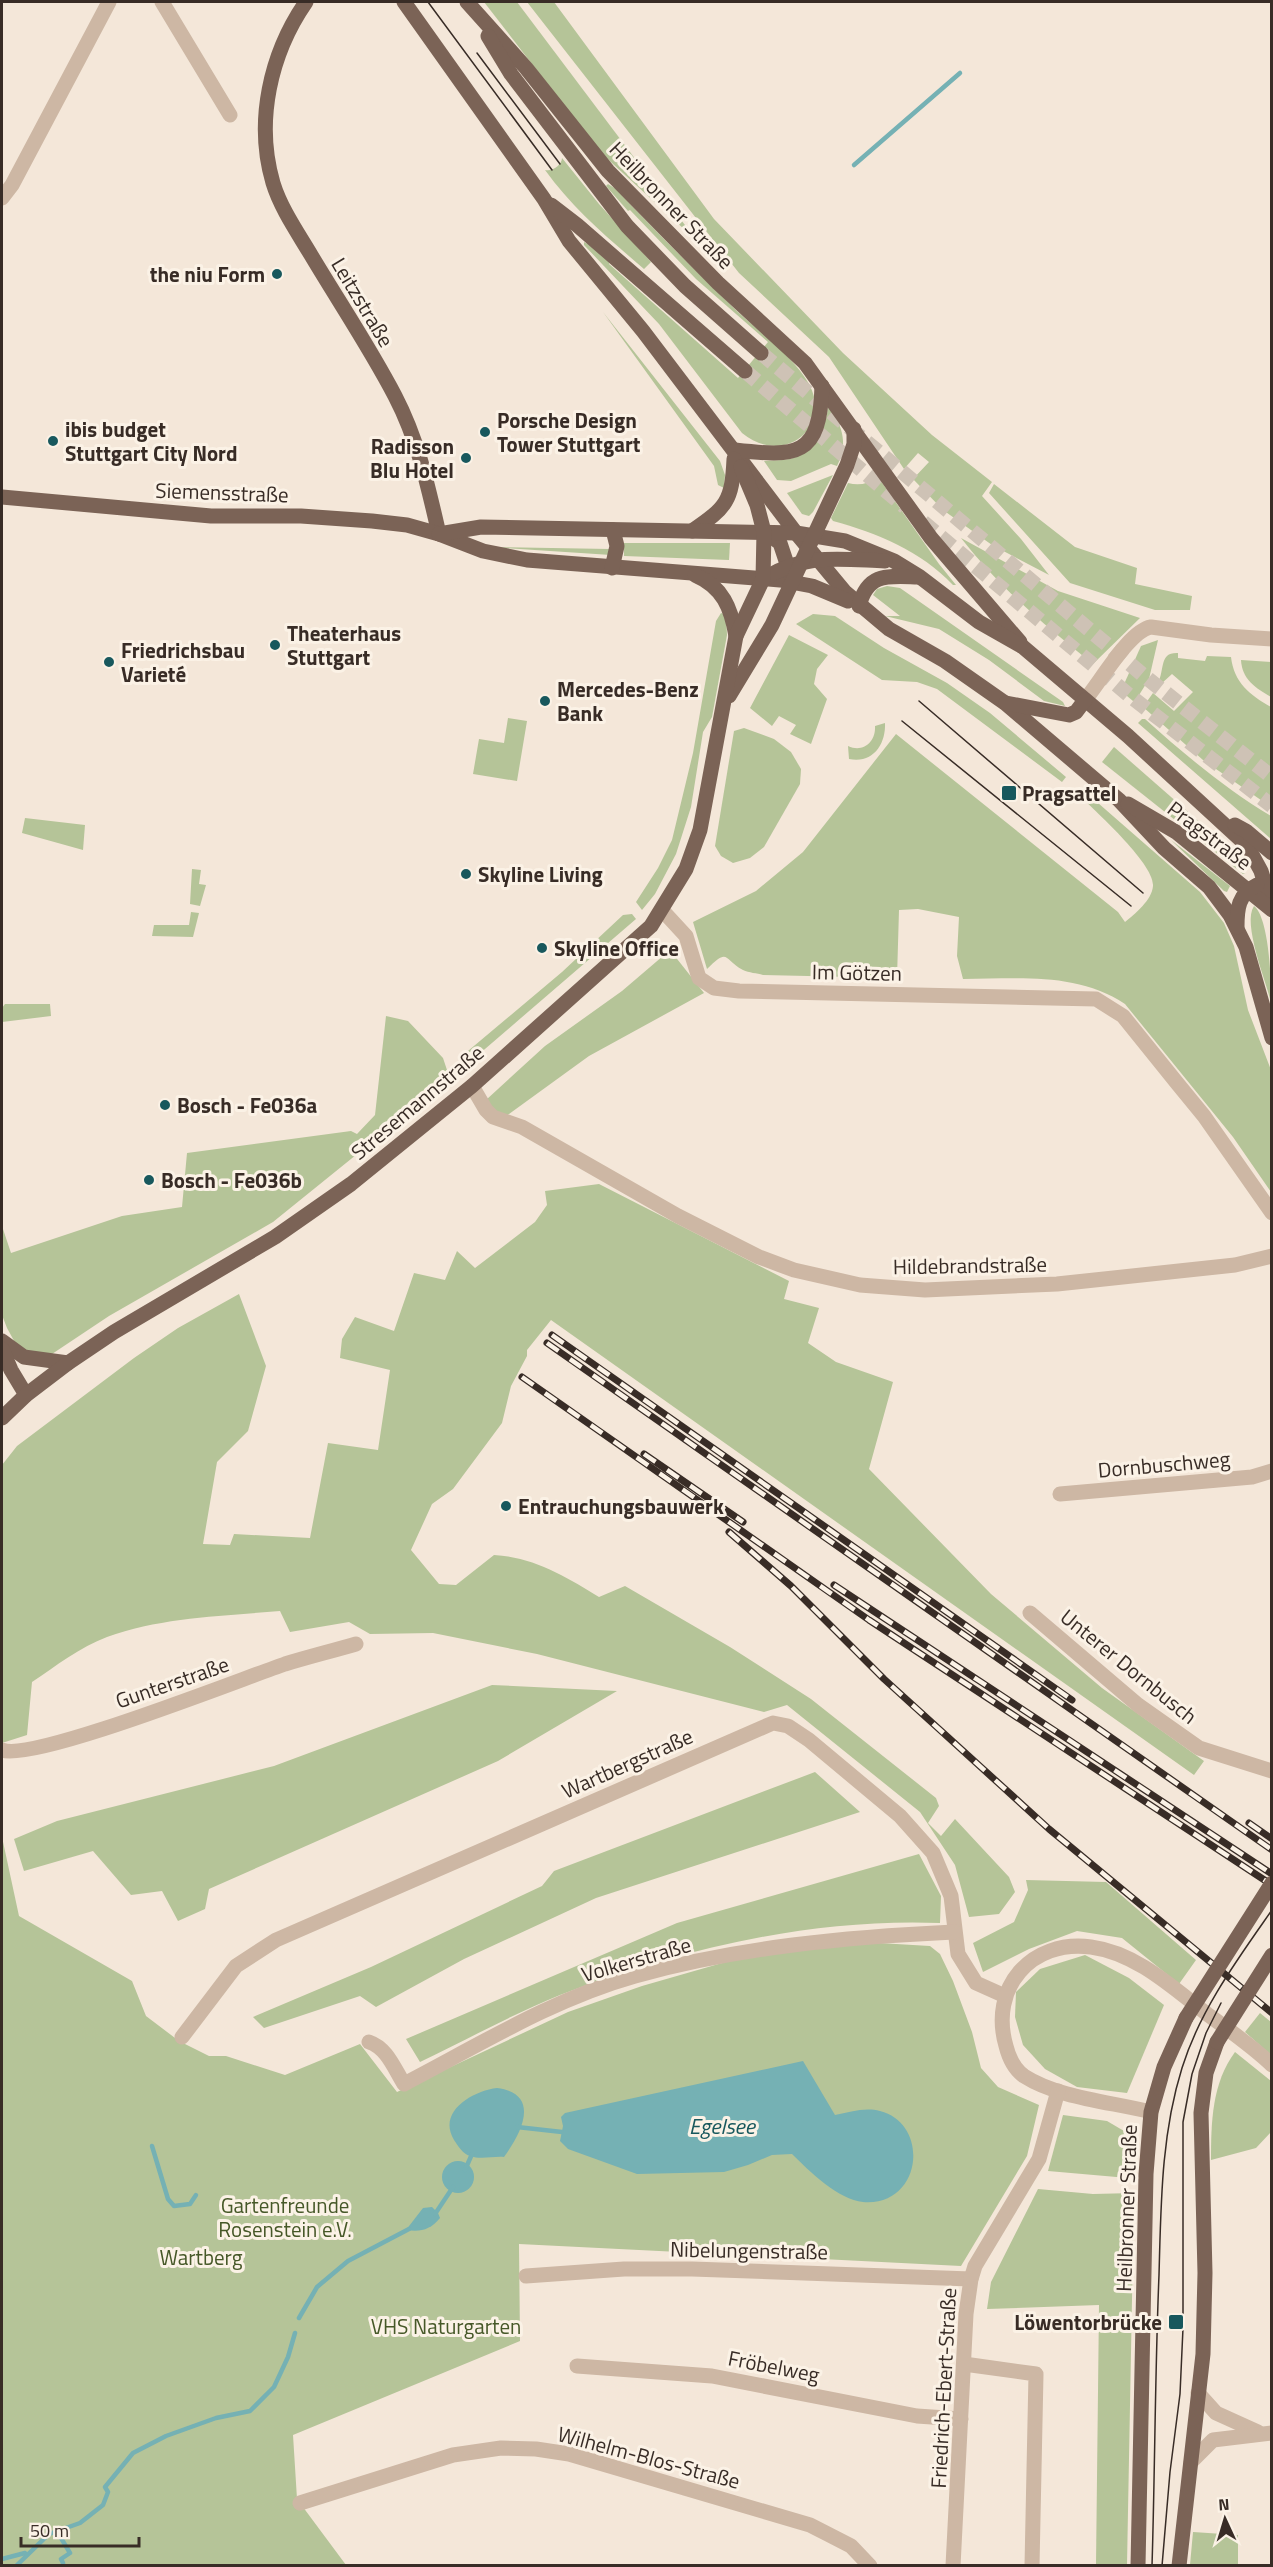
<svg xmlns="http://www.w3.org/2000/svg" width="1273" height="2567" viewBox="0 0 1273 2567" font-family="'Titillium Web',sans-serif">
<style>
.green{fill:#b5c498}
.water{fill:#75b1b4}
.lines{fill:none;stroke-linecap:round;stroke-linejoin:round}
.stream{stroke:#75b1b4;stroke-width:4.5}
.major-tunnel{stroke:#cec2b5;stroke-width:15;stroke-dasharray:15 8;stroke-linecap:butt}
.minor{stroke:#cdb7a4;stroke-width:15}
.major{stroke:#7b6356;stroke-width:15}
.tram{stroke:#382c26;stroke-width:1.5}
.rail-casing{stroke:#382c26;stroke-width:7}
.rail{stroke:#fbf2e6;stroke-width:4.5;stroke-dasharray:14;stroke-linecap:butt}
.major-bridge{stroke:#7b6356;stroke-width:15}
.poi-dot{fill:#18585d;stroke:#fbf2e6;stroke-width:2}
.labels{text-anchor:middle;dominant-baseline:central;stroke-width:6;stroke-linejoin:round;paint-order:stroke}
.street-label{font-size:21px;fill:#382c26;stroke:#fbf2e6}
.poi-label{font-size:21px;font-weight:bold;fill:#382c26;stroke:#fbf2e6;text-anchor:start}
.park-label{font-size:21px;fill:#465828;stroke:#fbf2e6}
.water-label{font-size:22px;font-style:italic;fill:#18585d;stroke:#fbf2e6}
</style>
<rect width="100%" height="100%" fill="#f4e7d9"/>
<g class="green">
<path d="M484,2h33l180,239 -97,-89z"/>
<path d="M527,2h27l160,217 129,134 89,82 60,47 -10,14 39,43 28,36 -57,-30 -49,-35 -30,-31 16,-17 -11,-9 -14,16 -75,-112 -90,-84z"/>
<path d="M562,158l37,46 52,58 -7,7c-36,-31 -71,-60 -99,-99 7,2 17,-5 17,-12z"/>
<path d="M608,184l8,5c39,42 81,83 122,123 23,21 56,45 71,72 24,44 -26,83 -67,49l-83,-109 -75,-79v-3l4,2 22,18 -1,2 129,114 30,-36 -72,-63 -66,-69 -2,1 -22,-25z"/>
<path d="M603,312l117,149 5,14 -1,13 -6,-3 -4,-19z"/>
<path d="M828,408l3,1c12,19 17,36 6,57l-6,-2 -40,17 -14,-1 -13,-19c9,-1 19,0 29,-3 21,-7 32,-29 35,-50z"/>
<path d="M833,475l-20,37 -4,4 -7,-2 -15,-21z"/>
<path d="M878,477l61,87 17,21h-3c-32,-34 -76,-52 -120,-64l-2,-3 17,-35c11,3 20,1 30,-6z"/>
<path d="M994,484l81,63 62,21 -2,16 57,12 -2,14h-35l-85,-27 -81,-90z"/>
<path d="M961,538l97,53 82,27 -47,46c-51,-41 -91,-74 -132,-126z"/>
<path d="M624,543h106l-1,17 -105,-4z"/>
<path d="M490,547l120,2 1,6z"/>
<path d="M887,586l13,2 163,114 2,4 -21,-5 -55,-41 -50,-31 -54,-13h15l-27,-21 4,-6z"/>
<path d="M721,613l5,2 1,20 -15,82 -9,15 -12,75 -15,47 -21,40 -13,16 -6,-8 22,-34 14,-28 21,-87 23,-132z"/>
<path d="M813,614l22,2 49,32 63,35 43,30 76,64 -4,5 -125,-93 -20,-7 -35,-2 -86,-56z"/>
<path d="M789,635l39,20 -11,14 -3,15 13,15 -16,45 -21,-10 6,-9 -17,-9 -7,10 -22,-18z"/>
<path d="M1158,640l-9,39 -13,21 -3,1 -12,-10 20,-45z"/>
<path d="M1178,653v5l27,3 2,-5 24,1c3,26 19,38 40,50v100l-68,-47 -60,-53 10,-14 21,18 19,-19 -21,-18 -11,10 -3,-1c7,-14 1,-31 20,-30z"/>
<path d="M1241,660l30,2v35c-16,-9 -29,-18 -30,-37z"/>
<path d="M508,718l19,3 -10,60 -44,-7 6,-35 25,4z"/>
<path d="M1142,719h3c40,36 81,70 126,97v23l-133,-116z"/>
<path d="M885,723c1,21 -12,41 -36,36l-1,-13c15,7 28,-4 27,-20z"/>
<path d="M744,728l30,11 17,13 10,17 -1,15 -36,63 -14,11 -17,5 -12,-7 -6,-10 19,-115z"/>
<path d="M896,734l222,178 7,10c10,-8 27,-22 28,-36 2,-22 -59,-76 -76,-93l5,-4 118,103 24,31 10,23 14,64 23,60v122l-38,-55 -108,-133c-48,-32 -106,-25 -162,-25l-6,-23 2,-39 -41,-8 -19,1 -2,68 -134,-3c-6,-2 -14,-2 -20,-5 -20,-11 -14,-23 -36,-1l-14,-47 63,-31 47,-39z"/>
<path d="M1114,747l113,99 11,11 7,16 -2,1 -141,-112z"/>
<path d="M25,818l60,7 -2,25 -61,-17z"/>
<path d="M1171,840l59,46 -3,6 -3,-1z"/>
<path d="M192,869l9,1 -2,14 7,1 -6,21 -10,-2z"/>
<path d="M1254,906c15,11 18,78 17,96 -5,-21 -29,-79 -17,-96z"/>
<path d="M191,912l8,1 -6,24 -41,-1 2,-11h35z"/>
<path d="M632,914l4,5 -158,136 -5,1 -5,-5 94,-79 61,-57z"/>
<path d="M670,950l34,43 -115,63 -84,61 -11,-3 -8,-14 59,-54 77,-55z"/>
<path d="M5,1004h45l1,12 -49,6v-14z"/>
<path d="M386,1016l22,5 35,37 7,21 -177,143 -164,94 -57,38h-22l-12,-6 -11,-20 -5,-13v-89l9,27 111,-37 60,-9 5,-54 164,-22 6,3 18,-19z"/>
<path d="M599,1184l190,97 -5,18 35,9 -11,35 28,19 57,20 -24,87 122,125 111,94 102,73 -10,14 -643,-455 -24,30v6l-16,30 -9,37 -49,66 -21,15 -21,46 28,34 17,1 38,-30c39,2 73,22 105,42l26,-11 105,61 81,52 125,99 3,8 -11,17 13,13 14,-17 54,58 6,15 -16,22 -30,3 -14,-52 -35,-53 -133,-107 -23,7 -227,-58 -104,-21 -63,1 -21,-12 -59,10 -10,-21c-57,5 -118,6 -173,26 -27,10 -51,29 -75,45l-5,53 -25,8v-278l15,-19 117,-88 44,-30 61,-34 27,72 -18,65 -31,31 -14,82 27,1 4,-11 76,4 18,-95 50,7 12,-80 -50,-12 2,-19 13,-22 39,14 20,-58 31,7 12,-29 18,17 60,-46 12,-17 -2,-14z"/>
<path d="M492,1685l125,6 -119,70 -289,128 -4,20 -27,12 -16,-30 -31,4 -38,-44 -69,20 -10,-32 43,-18 217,-55z"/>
<path d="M815,1772l45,40 -264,86 -132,61 -88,48 -16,-11 -96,32 -11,-11 118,-50 171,-81 12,-15z"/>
<path d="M2,1837l17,79 113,65 14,35 33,25 30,15h17l59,19 75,-31 37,48 171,-80 74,-26 94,-27 78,-11 65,-5 51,3 10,8 13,27 19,51 9,36 17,19 41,18 -12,51 -66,110 -442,-22 1,97 -227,94 4,64 49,66h-344z"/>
<path d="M919,1854l22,42 -1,27c-129,-5 -260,26 -380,72 -47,19 -94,45 -140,67l-14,-23 271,-116z"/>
<path d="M1026,1880l80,2 90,78 -17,24 -57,-46 -45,-7 -48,18 -46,23 -10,-29 41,-21 14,-32z"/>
<path d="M1085,1955l44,23 35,27 -37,88 -50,-6 -32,-18 -22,-24 -8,-28 1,-25 24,-23z"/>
<path d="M1260,2013l11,9v33l-26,-23z"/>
<path d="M1235,2052l36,29v51l-15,16 -45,12c0,-38 1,-77 24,-108z"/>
<path d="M1063,2115l44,6 17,10 4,47 -80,-7z"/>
<path d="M1038,2189l55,5 41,-1 -7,372h-31l3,-260 -112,4 4,-27z"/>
<path d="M1193,2532l45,3v30h-48z"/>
</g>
<g class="water">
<path d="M803,2061l32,54c15,-3 30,-8 45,-4 51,13 42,96 -17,91 -24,-2 -54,-31 -71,-48l-20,1 -24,10 -24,7 -87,2 -69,-25 -8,-8 3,-15 -2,-9 4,-4z"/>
<path d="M497,2088c45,6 24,46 7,69 -11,-1 -23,3 -34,-1 -7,-2 -12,-10 -16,-16 -17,-28 18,-49 43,-52z"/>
<circle cx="458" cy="2177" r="16"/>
<path d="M432,2207l6,6 2,5c-10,12 -19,14 -34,12l17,-22z"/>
</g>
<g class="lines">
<g class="stream">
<path d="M854,165l106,-92"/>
<path d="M517,2127l45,5"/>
<path d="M152,2146l16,53 6,7 16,-2 6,-9"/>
<path d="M465,2170l7,-16"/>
<path d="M435,2214l18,-27"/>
<path d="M299,2318l18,-31 31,-26 61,-32"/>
<path d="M60,2529l1,9 9,15 -9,6 2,4"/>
<path d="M2,2559l23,-6"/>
<path d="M16,2566l33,-32 31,-11 23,-18 5,-13 -3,-5 28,-34 33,-17 50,-18 34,-7 24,-24 14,-30 7,-24"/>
</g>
<g class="major-tunnel">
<path d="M761,353l382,322 129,102"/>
<path d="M745,371l160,136"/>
<path d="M923,522l207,174 142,110"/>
</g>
<g class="minor">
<path d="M162,2l68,113"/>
<path d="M2,198l10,-13 97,-183"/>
<path d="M1085,700c16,-19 44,-69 66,-73l60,8 61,4"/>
<path d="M662,910l24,26 13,42 15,10 25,3 357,8 27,17 54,67 27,33 68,97"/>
<path d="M472,1086l14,24 7,7 29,10 156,89 81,41 35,13 66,15 65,5 132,-6 178,-19 37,-9"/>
<path d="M1060,1494l192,-17 20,-6"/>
<path d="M1030,1613l108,92 61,43 73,23"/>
<path d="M2,1750c31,12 239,-71 283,-86 23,-7 47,-13 71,-20"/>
<path d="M182,2037l54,-71 40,-26 497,-217 15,3 21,14 91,76 33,37 18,43 7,58 18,29 29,13"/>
<path d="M369,2042c18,6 25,26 35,42 75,-39 149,-85 231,-108 104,-29 211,-39 319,-44"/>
<path d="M1151,2112c-39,-10 -93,-14 -127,-36 -10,-7 -15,-18 -18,-30 -17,-58 25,-107 85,-99 45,6 81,40 116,67 22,16 45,32 65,51"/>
<path d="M526,2276l98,-7h68l279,10"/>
<path d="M964,2364l72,10 -4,192"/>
<path d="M577,2366l135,10 205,40 44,3"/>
<path d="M1198,2393l18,20 42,19"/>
<path d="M1191,2462l22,-22 59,-7"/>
<path d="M300,2503l153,-48 48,-7 35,1 33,5 241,71 41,21 19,20"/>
<path d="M953,2566l13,-252 5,-35 4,-13 64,-107 19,-68"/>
</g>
<g class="major">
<path d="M306,2c-36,52 -51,120 -33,181 8,26 25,50 38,72 28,47 59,93 84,141 23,44 33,90 44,138"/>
<path d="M404,2l140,197 25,42 74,90 153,202 49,59 44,37 56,32 60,42 114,97 45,48 45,39 21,28 16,32 26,91"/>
<path d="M467,2l59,66 82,103 110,112 87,80 126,175 89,104"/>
<path d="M488,36l23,38 116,152 58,60 76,67"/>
<path d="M551,205l26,20 168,146"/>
<path d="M735,450c62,7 85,7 87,-64"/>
<path d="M2,497l209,19h90l71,5 35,4 32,9 44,17 44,9 253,20 32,6 36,15"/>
<path d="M692,531c35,-24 40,-30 42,-72"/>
<path d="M765,532l15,11 10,30"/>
<path d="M439,534l42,-7 315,6 49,8 49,20 26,16 59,45 44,25 105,89 113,104 8,9 12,22 11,36"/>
<path d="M612,568l5,-22 -4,-16"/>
<path d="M695,575c28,12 36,33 41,61"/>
<path d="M763,579c43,-26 74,-20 122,-18"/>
<path d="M859,606c9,-34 29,-30 59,-29"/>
<path d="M729,696l43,-71 75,-160 7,-21v-15"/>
<path d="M1006,703l63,12 7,-3 9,-12"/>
<path d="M1128,804l48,28 96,78"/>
<path d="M1235,825l11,6 26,22"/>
<path d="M1237,927c0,-18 1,-33 20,-42"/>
<path d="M2,1341l22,16 44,6"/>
<path d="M2,1349l9,21 15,25"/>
<path d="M2,1418l24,-23 42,-32 46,-31 161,-95 76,-53 121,-98 179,-160 35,-57 14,-39 36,-194 27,-57 1,-47 -7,-27 -16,-38"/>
<path d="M1138,2566l8,-392 5,-62 13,-45 22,-49"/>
<path d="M1179,2566l24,-212 2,-81 -4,-160 5,-40 11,-31"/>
</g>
<g class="tram">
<path d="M428,2l124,168"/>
<path d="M477,53l83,111"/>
<path d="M919,701l224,192"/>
<path d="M902,721l229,185"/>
<path d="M1152,2566c3,-97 3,-194 7,-291 2,-70 2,-140 23,-207 18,-58 55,-108 90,-158"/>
<path d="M1162,2566l8,-94 10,-78 3,-66v-206l9,-48 14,-41 15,-30"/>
</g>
<defs>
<g id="rail">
<path d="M552,1335l520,365"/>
<path d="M547,1343l725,507"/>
<path d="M522,1377l347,243 403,265"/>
<path d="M644,1454l99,68"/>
<path d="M729,1532l62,54 93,93 165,150 223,184"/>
<path d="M834,1585l438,289"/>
<path d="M1249,1823l23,16"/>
</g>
</defs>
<use href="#rail" class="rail-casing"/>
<use href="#rail" class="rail"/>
<g class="major-bridge">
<path d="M1186,2018l86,-135"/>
<path d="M1217,2042l55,-87"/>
</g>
</g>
<g class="poi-dot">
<circle cx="277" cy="274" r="6"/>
<circle cx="485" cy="432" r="6"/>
<circle cx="53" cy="441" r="6"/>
<circle cx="466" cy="458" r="6"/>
<circle cx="275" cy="645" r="6"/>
<circle cx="109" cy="662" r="6"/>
<circle cx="545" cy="701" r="6"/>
<rect x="1001" y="785" width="16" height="16" rx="3"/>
<circle cx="466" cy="874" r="6"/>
<circle cx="542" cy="948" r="6"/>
<circle cx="165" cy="1105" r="6"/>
<circle cx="149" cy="1180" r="6"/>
<circle cx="506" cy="1506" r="6"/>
<rect x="1168" y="2314" width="16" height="16" rx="3"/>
</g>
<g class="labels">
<g class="street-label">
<text transform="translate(672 205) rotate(46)">Heilbronner Straße</text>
<text transform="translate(363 302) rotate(59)">Leitzstraße</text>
<text transform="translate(222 492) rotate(2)">Siemensstraße</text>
<text transform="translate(1210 835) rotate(37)">Pragstraße</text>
<text transform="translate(857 972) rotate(1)">Im Götzen</text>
<text transform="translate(417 1102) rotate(-40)">Stresemannstraße</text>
<text transform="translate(970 1265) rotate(-1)">Hildebrandstraße</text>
<text transform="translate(1164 1464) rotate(-5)">Dornbuschweg</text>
<text transform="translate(1129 1666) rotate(39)">Unterer Dornbusch</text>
<text transform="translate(172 1682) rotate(-19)">Gunterstraße</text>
<text transform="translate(627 1763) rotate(-24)">Wartbergstraße</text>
<text transform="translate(636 1959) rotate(-16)">Volkerstraße</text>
<text transform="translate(1126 2208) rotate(-88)">Heilbronner Straße</text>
<text transform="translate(749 2250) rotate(1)">Nibelungenstraße</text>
<text transform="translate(774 2366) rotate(11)">Fröbelweg</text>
<text transform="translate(943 2388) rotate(-87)">Friedrich-Ebert-Straße</text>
<text transform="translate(649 2457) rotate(15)">Wilhelm-Blos-Straße</text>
</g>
<g class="poi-label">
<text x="265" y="274" text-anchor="end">the niu Form</text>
<text x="497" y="420">Porsche Design<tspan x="497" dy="24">Tower Stuttgart</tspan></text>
<text x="65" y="429">ibis budget<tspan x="65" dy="24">Stuttgart City Nord</tspan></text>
<text x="454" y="446" text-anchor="end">Radisson<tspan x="454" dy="24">Blu Hotel</tspan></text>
<text x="287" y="633">Theaterhaus<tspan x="287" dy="24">Stuttgart</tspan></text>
<text x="121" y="650">Friedrichsbau<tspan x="121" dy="24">Varieté</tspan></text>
<text x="557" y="689">Mercedes-Benz<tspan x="557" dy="24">Bank</tspan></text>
<text x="1022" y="793">Pragsattel</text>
<text x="478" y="874">Skyline Living</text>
<text x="554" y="948">Skyline Office</text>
<text x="177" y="1105">Bosch - Fe036a</text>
<text x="161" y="1180">Bosch - Fe036b</text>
<text x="518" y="1506">Entrauchungsbauwerk</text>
<text x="1162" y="2322" text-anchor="end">Löwentorbrücke</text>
</g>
<g class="park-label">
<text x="285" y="2205">Gartenfreunde<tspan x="285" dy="24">Rosenstein e.V.</tspan></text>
<text x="201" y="2257">Wartberg</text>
<text x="446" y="2326">VHS Naturgarten</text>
</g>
<g class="water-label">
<text x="722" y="2126">Egelsee</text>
</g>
</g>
<rect width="1273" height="2567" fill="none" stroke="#382c26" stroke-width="6"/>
<g transform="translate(1225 2519) rotate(356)" stroke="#fbf2e6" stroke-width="4.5" paint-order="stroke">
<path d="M0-4.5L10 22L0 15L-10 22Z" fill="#382c26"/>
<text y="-9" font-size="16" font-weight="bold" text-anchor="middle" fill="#382c26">N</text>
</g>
<path d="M21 2537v9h118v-9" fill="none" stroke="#382c26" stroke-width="3"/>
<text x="30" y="2537" font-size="18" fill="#382c26" stroke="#fbf2e6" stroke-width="4.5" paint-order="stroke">50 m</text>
</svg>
